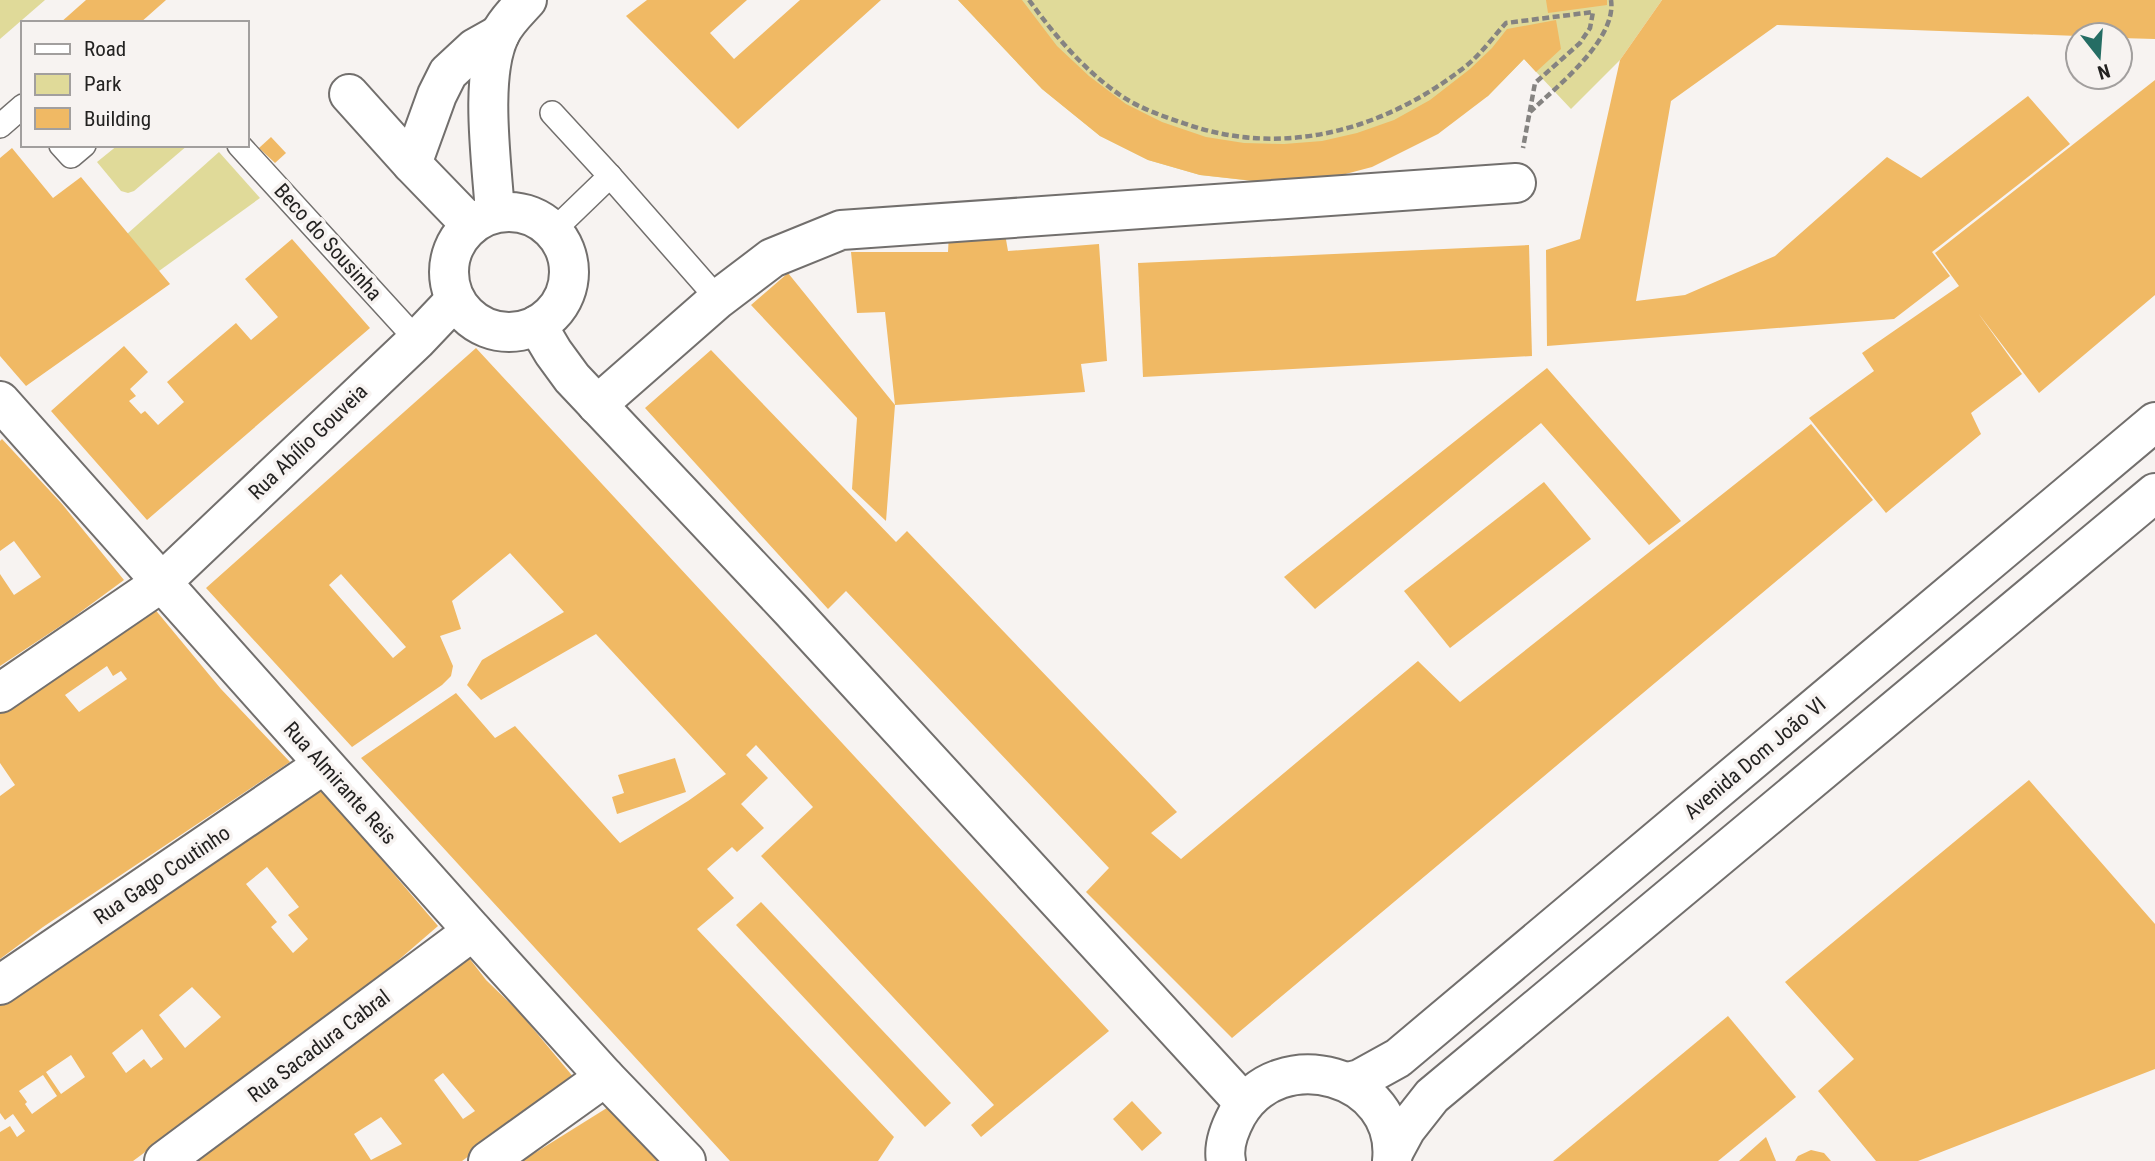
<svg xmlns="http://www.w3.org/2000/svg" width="2155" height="1161" viewBox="0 0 2155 1161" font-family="'Roboto Condensed',sans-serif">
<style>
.green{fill:#e0da99}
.building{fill:#f0b964;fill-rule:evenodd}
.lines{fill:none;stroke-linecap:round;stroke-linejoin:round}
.service-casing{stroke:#726f6d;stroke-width:26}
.minor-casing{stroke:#726f6d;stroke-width:42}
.tertiary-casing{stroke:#726f6d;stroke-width:42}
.secondary-casing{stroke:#726f6d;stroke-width:42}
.path{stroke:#858381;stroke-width:4.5;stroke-dasharray:7 3.5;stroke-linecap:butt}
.service{stroke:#fff;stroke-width:23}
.minor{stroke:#fff;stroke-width:38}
.tertiary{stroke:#fff;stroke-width:38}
.secondary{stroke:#fff;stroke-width:38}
.labels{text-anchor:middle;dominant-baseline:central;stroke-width:7;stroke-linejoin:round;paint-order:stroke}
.street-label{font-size:21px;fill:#232221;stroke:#f7f3f1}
</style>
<rect width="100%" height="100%" fill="#f7f3f1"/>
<g class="green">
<path d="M0,0h45l-45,39z"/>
<path d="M958,0h704l-42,60 -49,49 -47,-50 -36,37 -225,86 -63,-7 -52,-15 -48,-24 -58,-47z"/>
<path d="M118,145h70l-54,46 -6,2 -7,-2 -24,-29z"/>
<path d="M219,152l41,46 -101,73 -32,-37z"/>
</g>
<g class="building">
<path d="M86,0h80l-26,23h-80z"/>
<path d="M647,0h100l-37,33 24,26 66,-59h81l-143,129 -112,-113z"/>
<path d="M958,0h64l35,46 32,30 37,28 36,18 44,15 38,6 40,1 38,-3 35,-8 37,-13 36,-20 40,-31 22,-21 15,-19 49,-9 5,29 -25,23 -12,-13 -36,37 -50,38 -66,33 -53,14 -56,1 -63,-7 -52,-15 -48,-24 -58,-47z"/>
<path d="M1546,0h61v5l-59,8z"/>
<path d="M1662,0h493v39l-35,-1v-3l-42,1 -301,-11 -106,76 -35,200 49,-6 90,-39 112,-99 34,21 107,-82 42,48 -138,108 18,24 -56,43 -347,27 -1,-96 34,-11 40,-179z"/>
<path d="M2155,80v215l-116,98 -61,-80 44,61 -51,39 10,21 -95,79 -77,-95 65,-47 -12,-18 97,-67 -24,-33z"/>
<path d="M271,137l15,16 -11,10 -16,-15z"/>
<path d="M12,148l41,50 28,-21 89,107 -144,102 -26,-30v-198z"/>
<path d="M1004,228l4,23 91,-7 8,117 -26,3 4,28 -190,13 -10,-93 -28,1 -6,-61h97l1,-19z"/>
<path d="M292,239l78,89 -223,192 -96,-109 73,-65 24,26 -18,17 6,7 -7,5 12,13 4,-3 13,14 26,-23 -17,-20 69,-59 15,17 27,-23 -33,-38z"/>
<path d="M1529,245l3,111 -389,21 -5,-114z"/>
<path d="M788,273l107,132 -9,116 -34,-32 5,-71 -106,-113z"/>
<path d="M476,348l633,683 -128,106 -10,-12 23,-20 -233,-249 52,-49 -57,-62 -10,10 22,23 -27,26 23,24 -27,24 -5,-5 -25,22 27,29 -37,31 197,208 -16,24h-148l-369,-403 95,-65 39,45 20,-12 105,117 68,-42 38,-27 -130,-140 -115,66 -14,-15 15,-25 82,-48 -54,-59 -58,48 9,28 -21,7 13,30 -2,10 -9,9 -90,62 -146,-159zM341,574l65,73 -13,11 -64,-73z"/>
<path d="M711,350l185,192 11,-11 270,281 -26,21 30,26 237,-198 42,41 351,-278 62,76 -641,538 -146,-146 23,-24 -263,-277 -18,18 -183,-201z"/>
<path d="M1547,368l134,153 -32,24 -108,-122 -226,186 -31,-32z"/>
<path d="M2,439l60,65 62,76 -53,39 -71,47v-92l14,21 27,-18 -27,-36 -14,10v-110z"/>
<path d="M1544,482l47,57 -141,109 -46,-57z"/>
<path d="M153,607l68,82 69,73 -247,165 -43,32v-163l15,-11 -15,-22v-52zM107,666l6,10 8,-5 6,8 -48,33 -14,-17z"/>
<path d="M675,758l11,34 -69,22 -5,-17 12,-4 -6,-18z"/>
<path d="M2029,780l126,144v145l-237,92h-42l-58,-70 36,-32 -69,-77z"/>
<path d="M318,785l120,141 -80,69 -225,166h-133v-29l10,-6 7,11 8,-6 -12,-17 -8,6 -5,-7v-111l181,-117zM267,867l32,40 -11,8 20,24 -15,14 -22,-26 6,-5 -31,-38zM192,987l29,30 -36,31 -26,-33zM142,1029l21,30 -12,9 -7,-9 -18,14 -14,-20zM71,1055l14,22 -24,17 -15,-22zM43,1075l14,21 -25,18 -7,-10 2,-2 -8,-11z"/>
<path d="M761,902l190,201 -26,24 -189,-202z"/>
<path d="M466,954l20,26 34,33 55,66 -113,82h-272zM443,1073l32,38 -12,8 -29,-39zM381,1117l21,27 -31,16 -17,-26z"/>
<path d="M1728,1016l68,81 -78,64h-165z"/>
<path d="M1132,1101l30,32 -20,18 -29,-32z"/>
<path d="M610,1106l52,55h-140z"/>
<path d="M1766,1137l10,24h-37z"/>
<path d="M1811,1150l13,3 7,8h-36l3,-5z"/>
</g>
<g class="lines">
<defs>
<g id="service">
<path d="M552,113l58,63 108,123"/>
<path d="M0,126l23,-20"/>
<path d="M61,145l10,11 13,-11"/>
<path d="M239,145l178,195"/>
<path d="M553,231l57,-55"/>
</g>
<g id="minor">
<path d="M349,94l63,70 59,61"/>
<path d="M412,164l25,-69 11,-22 27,-25 25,-14"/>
<path d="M597,405l121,-106 54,-41 69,-28 675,-47"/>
<path d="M0,693l161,-110"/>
<path d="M0,985l323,-220"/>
<path d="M164,1161l309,-230"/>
<path d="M488,1161l117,-84"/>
</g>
<g id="tertiary">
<circle cx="509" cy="272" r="60"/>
<path d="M495,213c-3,-49 -16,-136 5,-179 6,-13 18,-24 27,-34"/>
<path d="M537,325l16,27 19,26 219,232 453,493"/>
<path d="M0,401l473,530 132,146 81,84"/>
<path d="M161,583l256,-243 38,-40"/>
</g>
<g id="secondary">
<path d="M1348,1082l12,-3 38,-21 757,-636"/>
<path d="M1393,1153l13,-24 26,-33 723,-603"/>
<path d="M1226,1161c-3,-15 4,-33 11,-46 42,-74 164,-40 155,46"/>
</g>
</defs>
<use href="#service" class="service-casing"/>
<use href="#minor" class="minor-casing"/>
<use href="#tertiary" class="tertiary-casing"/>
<use href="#secondary" class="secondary-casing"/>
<g class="path">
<path d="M1029,0c26,36 55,70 91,95 19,13 42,21 63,28 100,36 202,7 283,-57 15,-12 27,-29 40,-43l87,-11 -3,16 -10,15 -45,40 -12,65"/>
<path d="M1530,112c26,-25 87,-72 81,-112"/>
</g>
<use href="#service" class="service"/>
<use href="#minor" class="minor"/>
<use href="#tertiary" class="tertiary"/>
<use href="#secondary" class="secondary"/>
</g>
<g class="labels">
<g class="street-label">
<text transform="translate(328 242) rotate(48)">Beco do Sousinha</text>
<text transform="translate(308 442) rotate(-44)">Rua Abílio Gouveia</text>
<text transform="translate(1755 758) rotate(-40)">Avenida Dom João VI</text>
<text transform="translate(340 783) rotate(48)">Rua Almirante Reis</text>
<text transform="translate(162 875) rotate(-34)">Rua Gago Coutinho</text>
<text transform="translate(319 1046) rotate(-37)">Rua Sacadura Cabral</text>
</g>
</g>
<rect x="21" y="21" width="228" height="126" fill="#f7f3f1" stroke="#a29f9e" stroke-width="2"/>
<rect x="35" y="44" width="35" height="10" fill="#ffffff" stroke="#a29f9e" stroke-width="2"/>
<text x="84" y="56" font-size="21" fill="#232221">Road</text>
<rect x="35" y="74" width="35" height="21" fill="#e0da99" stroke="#a29f9e" stroke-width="2"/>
<text x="84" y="91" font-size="21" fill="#232221">Park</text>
<rect x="35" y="108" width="35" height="21" fill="#f0b964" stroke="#a29f9e" stroke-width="2"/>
<text x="84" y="126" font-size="21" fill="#232221">Building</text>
<g transform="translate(2099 56) rotate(163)"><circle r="33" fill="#f7f3f1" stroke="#a29f9e" stroke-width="2"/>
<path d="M0-5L12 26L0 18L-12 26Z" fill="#256d64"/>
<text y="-10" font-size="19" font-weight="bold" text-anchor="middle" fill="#232221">N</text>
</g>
</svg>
